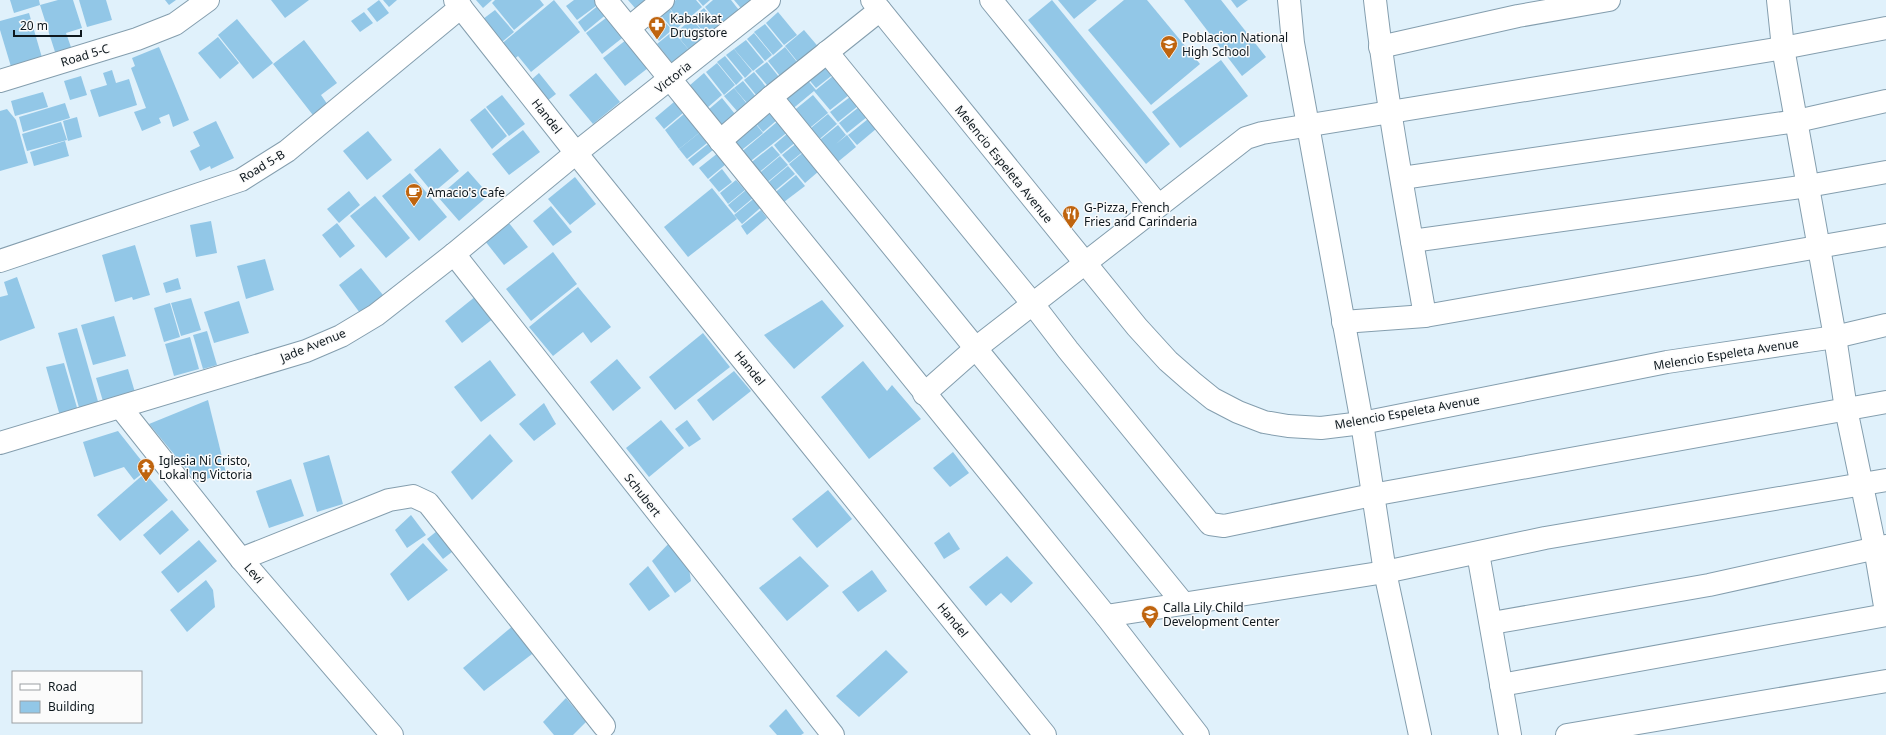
<svg xmlns="http://www.w3.org/2000/svg" width="1886" height="735" viewBox="0 0 1886 735" font-family="'Noto Sans',sans-serif">
<style>
.building{fill:#92c7e7}
.lines{fill:none;stroke-linecap:round;stroke-linejoin:round}
.minor-casing{stroke:#849eae;stroke-width:24}
.minor{stroke:#fff;stroke-width:22}
.labels{text-anchor:middle;dominant-baseline:central;stroke-width:3;stroke-linejoin:round;paint-order:stroke}
.poi-label{font-size:12px;fill:#0e181e;stroke:#fbfbfb;text-anchor:start}
.street-label{font-size:12px;fill:#0e181e;stroke:#fbfbfb}
</style>
<rect width="100%" height="100%" fill="#e0f1fb"/>
<g class="building">
<path d="M10,0h29l1,5 -26,8z"/>
<path d="M58,0h15l9,28 -16,5 6,17 -16,5 -16,-50z"/>
<path d="M79,0h27l6,20 -25,7z"/>
<path d="M165,0h11l-7,5z"/>
<path d="M271,0h38l-24,18z"/>
<path d="M379,0l10,13 -12,9 -10,-13z"/>
<path d="M383,0h14l-8,7z"/>
<path d="M476,0h16l-9,8z"/>
<path d="M495,0h45l4,5 -30,25 -22,-27z"/>
<path d="M554,0l26,32 -49,40 -13,-16 -6,5 -13,-15z"/>
<path d="M574,0h23l3,3 -23,17 -11,-14z"/>
<path d="M628,0h16l7,8 -9,8z"/>
<path d="M676,0h20l6,7 -20,17 -14,-18z"/>
<path d="M698,0h12l-7,6z"/>
<path d="M713,0h18l11,14 -18,16 -19,-23z"/>
<path d="M734,0h16l4,5 -9,8z"/>
<path d="M1052,0l118,144 -24,20 -118,-144z"/>
<path d="M1058,0h39l-23,19z"/>
<path d="M1124,0h23l53,64 -49,41 -63,-75z"/>
<path d="M1184,0h37l45,57 -24,19z"/>
<path d="M1231,0h17l-11,8z"/>
<path d="M600,4l8,9 -23,19 -7,-10z"/>
<path d="M668,7l14,17 -8,7 -15,-18z"/>
<path d="M704,8l19,23 -12,10 -19,-23z"/>
<path d="M495,10l19,22 -12,10 -19,-23z"/>
<path d="M364,12l9,11 -13,9 -9,-11z"/>
<path d="M778,12l19,23 -13,10 -18,-22z"/>
<path d="M29,13l14,48 -31,9 -12,-40v-9z"/>
<path d="M658,14l14,16 -13,11 -14,-16z"/>
<path d="M610,15l16,20 -24,19 -16,-21z"/>
<path d="M237,19l36,44 -20,16 -35,-44z"/>
<path d="M692,19l19,23 -17,14 -19,-23z"/>
<path d="M765,24l18,22 -10,9 -19,-23z"/>
<path d="M804,30l17,20 -20,16 -16,-20z"/>
<path d="M673,31l21,25 -16,14 -21,-26z"/>
<path d="M754,33l18,22 -7,6 -18,-22z"/>
<path d="M218,37l21,26 -19,16 -22,-26z"/>
<path d="M304,40l33,43 -16,12 9,13 -14,11 -43,-55z"/>
<path d="M626,40l22,28 -23,18 -22,-28z"/>
<path d="M746,40l18,22 -11,9 -19,-22z"/>
<path d="M159,47l30,73 -16,7 -4,-13 -10,4 2,5 -19,8 -8,-19 12,-4 -15,-40 4,-2 -3,-8z"/>
<path d="M785,47l16,20 -17,14 -16,-20z"/>
<path d="M734,49l18,22 -7,7 -19,-23z"/>
<path d="M725,56l18,22 -7,7 -19,-23z"/>
<path d="M825,60l10,13 -19,15 -10,-12z"/>
<path d="M1221,60l27,36 -68,52 -28,-36z"/>
<path d="M767,62l16,20 -11,9 -17,-20z"/>
<path d="M717,63l18,22 -11,10 -18,-23z"/>
<path d="M112,70l4,13 13,-4 8,26 -38,12 -9,-27 17,-5 -4,-12z"/>
<path d="M754,72l17,21 -10,8 -17,-21z"/>
<path d="M539,73l17,21 -9,7 -16,-21z"/>
<path d="M596,73l24,29 -27,22 -24,-29z"/>
<path d="M704,73l18,22 -15,13 -18,-22z"/>
<path d="M81,76l6,19 -17,5 -6,-19z"/>
<path d="M833,76l16,19 -19,15 -16,-19 -24,20 -11,-13 26,-21 11,13z"/>
<path d="M743,81l18,22 -8,7 -19,-22z"/>
<path d="M734,88l18,22 -9,8 -19,-22z"/>
<path d="M43,92l5,15 -33,9 -4,-15z"/>
<path d="M502,95l23,29 -16,12 -23,-29z"/>
<path d="M813,95l15,18 -22,18 -15,-18z"/>
<path d="M850,97l8,9 -20,16 -8,-10z"/>
<path d="M722,98l17,21 -14,12 -17,-21z"/>
<path d="M674,102l9,11 -19,16 -9,-11z"/>
<path d="M775,102l9,12 -21,18 -10,-12z"/>
<path d="M65,103l5,15 -47,14 -4,-15z"/>
<path d="M859,107l8,10 -20,16 -8,-10z"/>
<path d="M485,108l22,28 -15,13 -22,-29z"/>
<path d="M7,109l9,11 12,43 -28,8v-60z"/>
<path d="M684,114l15,19 -20,16 -14,-19z"/>
<path d="M828,114l9,10 -22,19 -9,-11z"/>
<path d="M785,115l9,12 -47,37 -8,-10 25,-21 6,7 -6,-7z"/>
<path d="M77,117l5,20 -14,4 -5,-20z"/>
<path d="M751,118l12,15 -25,20 -12,-15z"/>
<path d="M868,119l8,10 -19,16 -9,-10z"/>
<path d="M216,121l18,37 -23,11 -1,-3 -10,5 -10,-20 10,-5 -7,-14z"/>
<path d="M61,122l6,18 -40,11 -5,-17z"/>
<path d="M838,125l8,10 -10,9 11,-9 9,12 -22,18 -18,-22z"/>
<path d="M795,127l7,10 -21,17 -7,-9z"/>
<path d="M523,130l17,22 -31,23 -17,-21z"/>
<path d="M368,131l24,29 -25,20 -24,-29z"/>
<path d="M699,133l8,10 -20,16 -8,-10z"/>
<path d="M803,138l7,8 -21,17 -7,-8z"/>
<path d="M65,141l4,15 -35,10 -4,-14z"/>
<path d="M708,144l5,6 -20,16 -5,-6z"/>
<path d="M772,146l8,9 -24,20 -8,-10z"/>
<path d="M811,146l7,10 -10,8 11,-8 7,9 -21,18 -16,-19z"/>
<path d="M440,148l19,23 -26,22 -19,-23z"/>
<path d="M723,149l9,10 -24,20 -9,-11z"/>
<path d="M780,156l8,9 -24,20 -8,-9z"/>
<path d="M788,166l7,8 -24,20 -7,-8z"/>
<path d="M722,169l10,13 -13,10 -10,-12z"/>
<path d="M468,171l21,24 -30,26 -21,-24z"/>
<path d="M410,173l37,44 -28,24 -37,-45z"/>
<path d="M796,175l9,11 -25,19 -8,-10z"/>
<path d="M575,177l21,27 -26,21 -22,-26z"/>
<path d="M736,180l9,10 -17,14 -8,-11z"/>
<path d="M712,188l25,31 -49,38 -24,-30z"/>
<path d="M746,190l7,8 -18,15 -7,-8z"/>
<path d="M349,191l11,14 -21,18 -12,-14z"/>
<path d="M758,195l7,9 -23,20 -8,-9z"/>
<path d="M375,196l35,42 -24,20 -36,-42z"/>
<path d="M551,206l21,26 -19,14 -20,-25z"/>
<path d="M761,210l6,8 -20,17 -6,-9z"/>
<path d="M211,221l6,32 -21,4 -6,-32z"/>
<path d="M337,223l18,23 -15,12 -18,-23z"/>
<path d="M509,223l19,24 -24,18 -19,-24z"/>
<path d="M135,245l15,50 -17,5 -1,-3 -17,5 -13,-47z"/>
<path d="M553,252l24,32 -46,37 -25,-32z"/>
<path d="M265,259l9,31 -28,9 -9,-33z"/>
<path d="M361,268l22,27 -23,18 -21,-28z"/>
<path d="M17,277l18,51 -35,13v-44l8,-2 -4,-13z"/>
<path d="M178,278l3,11 -15,4 -3,-10z"/>
<path d="M578,287l33,40 -20,16 -8,-11 -30,24 -24,-29z"/>
<path d="M476,296l18,22 -32,25 -17,-22z"/>
<path d="M191,298l10,32 -20,6 -10,-33z"/>
<path d="M822,300l22,26 -50,43 -30,-34z"/>
<path d="M239,301l10,32 -35,10 -10,-31z"/>
<path d="M170,303l10,34 -16,5 -10,-34z"/>
<path d="M114,316l12,40 -33,9 -12,-40z"/>
<path d="M77,328l22,77 -19,6 -22,-78z"/>
<path d="M207,331l10,34 -14,4 -10,-34z"/>
<path d="M703,333l27,34 -55,43 -26,-33z"/>
<path d="M190,337l9,32 -25,7 -9,-32z"/>
<path d="M617,359l24,29 -28,23 -23,-29z"/>
<path d="M490,360l26,35 -35,27 -27,-35z"/>
<path d="M863,361l24,30 5,-6 29,34 -52,40 -48,-62z"/>
<path d="M64,363l14,48 -18,5 -14,-49z"/>
<path d="M128,369l9,30 -32,9 -9,-30z"/>
<path d="M734,371l17,20 -38,30 -16,-21z"/>
<path d="M208,400l18,73 -29,9 -48,-58z"/>
<path d="M544,403l12,21 -22,17 -15,-17z"/>
<path d="M661,420l23,28 -35,29 -23,-29z"/>
<path d="M687,420l14,19 -12,8 -14,-18z"/>
<path d="M118,431l30,38 -14,11 -10,-13 -30,10 -11,-35z"/>
<path d="M490,434l23,27 -41,39 -21,-28z"/>
<path d="M953,452l16,21 -19,14 -17,-19z"/>
<path d="M329,455l14,49 -26,8 -14,-49z"/>
<path d="M145,473l23,27 -48,41 -23,-26z"/>
<path d="M291,479l13,37 -35,12 -13,-37z"/>
<path d="M828,490l24,29 -35,29 -25,-29z"/>
<path d="M172,510l17,20 -29,25 -17,-20z"/>
<path d="M411,515l15,20 -19,13 -12,-18z"/>
<path d="M442,527l15,21 -14,11 -16,-20z"/>
<path d="M949,532l11,17 -16,10 -10,-16z"/>
<path d="M199,540l18,21 -39,32 -17,-21z"/>
<path d="M672,540l15,16 4,25 -16,12 -23,-32z"/>
<path d="M423,543l25,27 -40,31 -18,-27z"/>
<path d="M800,556l29,30 -42,35 -28,-33z"/>
<path d="M1007,556l26,27 -22,20 -10,-10 -15,13 -17,-19z"/>
<path d="M648,566l22,30 -21,15 -20,-27z"/>
<path d="M872,570l15,21 -29,21 -16,-20z"/>
<path d="M206,580l7,10 2,17 -28,25 -17,-22z"/>
<path d="M515,624l21,27 -52,40 -21,-23z"/>
<path d="M886,650l22,22 -49,45 -23,-21z"/>
<path d="M566,698l20,24 -13,13h-19l-11,-13z"/>
<path d="M786,709l18,24 -3,2h-24l-8,-9z"/>
</g>
<g class="lines">
<defs>
<g id="minor">
<path d="M455,0l121,153 469,582"/>
<path d="M606,0l500,616 92,119"/>
<path d="M872,0l265,327 31,34 24,21 21,17 25,13 26,10 24,4 33,2 41,-5 305,-61 168,-25 51,-12"/>
<path d="M991,0l167,205"/>
<path d="M1289,0l4,43 69,380 23,149 35,163"/>
<path d="M1375,0c12,106 32,211 50,316"/>
<path d="M1778,0l5,48 52,289 11,72 29,139 11,64"/>
<path d="M629,28l34,-28"/>
<path d="M1380,47l138,-31 91,-16"/>
<path d="M827,52l205,251 36,47 142,174 14,2 148,-31 514,-93"/>
<path d="M0,81l137,-42 38,-15 33,-24"/>
<path d="M771,97l412,506"/>
<path d="M720,141l51,-44 109,-87"/>
<path d="M1402,178l395,-57 89,-20"/>
<path d="M1412,241l396,-55 78,-14"/>
<path d="M454,254l379,481"/>
<path d="M0,261l241,-81 46,-29 174,-144"/>
<path d="M1343,322l82,-6 461,-81"/>
<path d="M924,394l52,-46 270,-210 16,-5 521,-85 103,-20"/>
<path d="M121,408l120,151 151,176"/>
<path d="M0,443l306,-92 35,-15 35,-21 78,-61 122,-101 193,-153"/>
<path d="M1478,553l32,182"/>
<path d="M241,559l148,-59 24,-4 15,7 176,223"/>
<path d="M1106,616l279,-44 160,-34 341,-58"/>
<path d="M1492,623l217,-38 177,-39"/>
<path d="M1501,685l385,-70"/>
<path d="M1567,735l319,-54"/>
</g>
</defs>
<use href="#minor" class="minor-casing"/>
<use href="#minor" class="minor"/>
</g>
<defs>
<symbol id="pharmacy-pin" viewBox="-11 -11 22 30"><path d="M0 17L-7.5 6A9.5 9.5 0 1 1 7.5 6Z" fill="#bf640e" stroke="#fbfbfb"/><path d="M-2-6h4v4h4v4h-4v4h-4v-4h-4v-4h4Z" fill="#fff"/></symbol>
<symbol id="school-pin" viewBox="-11 -11 22 30"><path d="M0 17L-7.5 6A9.5 9.5 0 1 1 7.5 6Z" fill="#bf640e" stroke="#fbfbfb"/><path d="M0-5L7-2L0 1L-7-2ZM-4 1L0 2.5L4 1V4Q0 6-4 4Z" fill="#fff"/></symbol>
<symbol id="cafe-pin" viewBox="-11 -11 22 30"><path d="M0 17L-7.5 6A9.5 9.5 0 1 1 7.5 6Z" fill="#bf640e" stroke="#fbfbfb"/><path d="M-5.5-4.5H6V0H3Q3 3.5 0 3.5H-2.5Q-5.5 3.5-5.5 0ZM3-3.2v2h1.7v-2ZM-6 4.5H4V6H-6Z" fill="#fff"/></symbol>
<symbol id="restaurant-pin" viewBox="-11 -11 22 30"><path d="M0 17L-7.5 6A9.5 9.5 0 1 1 7.5 6Z" fill="#bf640e" stroke="#fbfbfb"/><path d="M-5-6h1v4h1v-4h1v4h1v-4h1v5L-1.5 .5V6h-2V.5L-5-1ZM5-6V6H3V1.5H1.5Q1.5-4 5-6Z" fill="#fff"/></symbol>
<symbol id="temple-pin" viewBox="-11 -11 22 30"><path d="M0 17L-7.5 6A9.5 9.5 0 1 1 7.5 6Z" fill="#bf640e" stroke="#fbfbfb"/><path d="M0-6L5-2H3V0L6.5 2.5H4V6H1.5V3h-3V6H-4V2.5H-6.5L-3 0V-2H-5Z" fill="#fff"/></symbol>
</defs>
<g fill-rule="evenodd">
<use href="#pharmacy-pin" x="647" y="15" width="20" height="27"/>
<use href="#school-pin" x="1159" y="34" width="20" height="27"/>
<use href="#cafe-pin" x="404" y="182" width="20" height="27"/>
<use href="#restaurant-pin" x="1061" y="204" width="20" height="27"/>
<use href="#temple-pin" x="136" y="457" width="20" height="27"/>
<use href="#school-pin" x="1140" y="604" width="20" height="27"/>
</g>
<g class="labels">
<g class="poi-label">
<text x="670" y="18">Kabalikat<tspan x="670" dy="14">Drugstore</tspan></text>
<text x="1182" y="37">Poblacion National<tspan x="1182" dy="14">High School</tspan></text>
<text x="427" y="192">Amacio's Cafe</text>
<text x="1084" y="207">G-Pizza, French<tspan x="1084" dy="14">Fries and Carinderia</tspan></text>
<text x="159" y="460">Iglesia Ni Cristo,<tspan x="159" dy="14">Lokal ng Victoria</tspan></text>
<text x="1163" y="607">Calla Lily Child<tspan x="1163" dy="14">Development Center</tspan></text>
</g>
<g class="street-label">
<text transform="translate(85 55) rotate(-17)">Road 5-C</text>
<text transform="translate(673 77) rotate(-39)">Victoria</text>
<text transform="translate(547 116) rotate(52)">Handel</text>
<text transform="translate(1004 164) rotate(51)">Melencio Espeleta Avenue</text>
<text transform="translate(262 166) rotate(-31)">Road 5-B</text>
<text transform="translate(313 345) rotate(-22)">Jade Avenue</text>
<text transform="translate(1726 354) rotate(-9)">Melencio Espeleta Avenue</text>
<text transform="translate(750 368) rotate(51)">Handel</text>
<text transform="translate(1407 412) rotate(-10)">Melencio Espeleta Avenue</text>
<text transform="translate(643 495) rotate(52)">Schubert</text>
<text transform="translate(254 573) rotate(49)">Levi</text>
<text transform="translate(953 620) rotate(51)">Handel</text>
</g>
</g>
<rect x="12" y="671" width="130" height="52" fill="#fbfbfb" stroke="#9ca0a3"/>
<rect x="20" y="684" width="20" height="6" fill="#ffffff" stroke="#9ca0a3"/>
<text x="48" y="691" font-size="12" fill="#0e181e">Road</text>
<rect x="20" y="701" width="20" height="12" fill="#92c7e7" stroke="#9ca0a3"/>
<text x="48" y="711" font-size="12" fill="#0e181e">Building</text>
<path d="M14 30v6h67v-6" fill="none" stroke="#0e181e" stroke-width="2"/>
<text x="20" y="30" font-size="12" fill="#0e181e" stroke="#fbfbfb" stroke-width="3" paint-order="stroke">20 m</text>
</svg>
